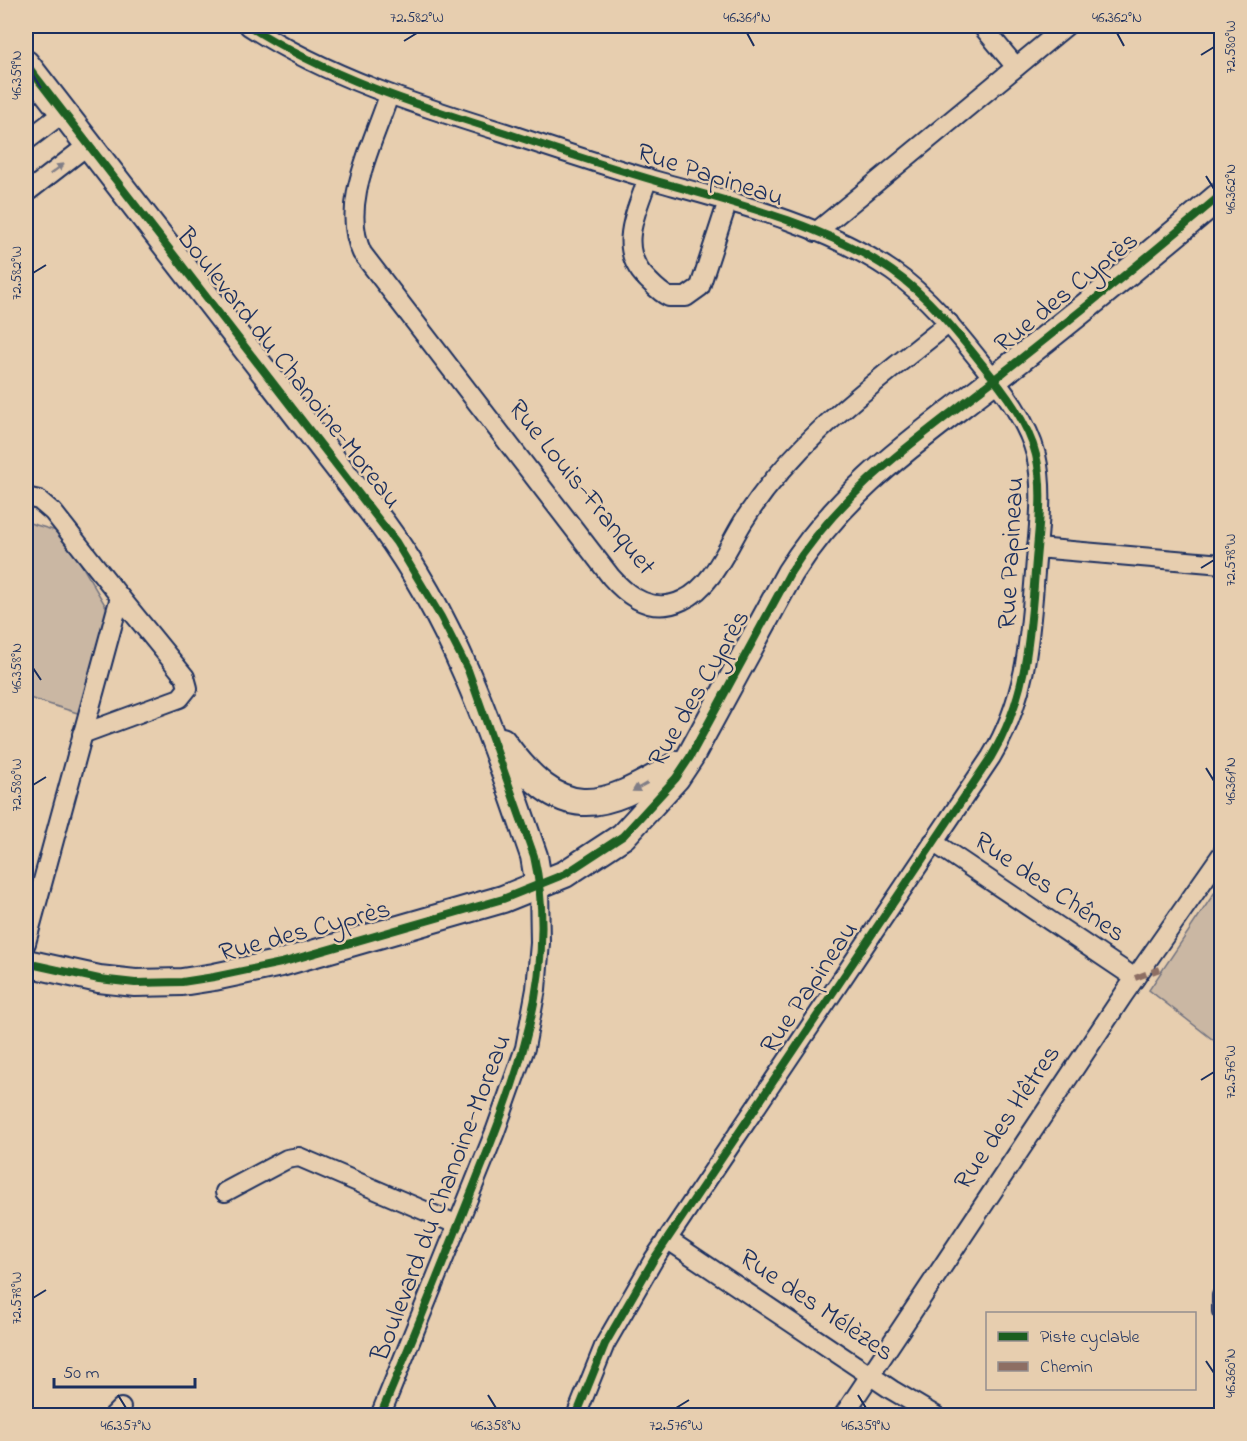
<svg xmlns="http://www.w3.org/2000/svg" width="1247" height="1441" viewBox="0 0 1247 1441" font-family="'Indie Flower',sans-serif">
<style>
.green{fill:#cab7a3;stroke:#727380;stroke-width:1.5}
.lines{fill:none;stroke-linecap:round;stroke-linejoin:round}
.street-casing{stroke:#1b2f5e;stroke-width:22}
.secondary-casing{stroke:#1b2f5e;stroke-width:30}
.street{stroke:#e7ceaf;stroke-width:18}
.secondary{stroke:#e7ceaf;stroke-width:26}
.quiet{stroke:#8d6e63;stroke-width:6;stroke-dasharray:12 6;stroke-linecap:butt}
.cycleway-casing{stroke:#e7ceaf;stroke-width:11}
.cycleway{stroke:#1b5e20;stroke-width:8}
.oneway{fill:#817e86}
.ticks{fill:none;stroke:#1b2f5e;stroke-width:2}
.labels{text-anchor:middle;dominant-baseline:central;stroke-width:5;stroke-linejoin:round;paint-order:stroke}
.street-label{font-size:27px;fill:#1b2f5e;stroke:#e7ceaf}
.neatline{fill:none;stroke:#1b2f5e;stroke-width:2}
.ticks-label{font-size:15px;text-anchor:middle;fill:#1b2f5e}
</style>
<rect width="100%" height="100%" fill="#e7ceaf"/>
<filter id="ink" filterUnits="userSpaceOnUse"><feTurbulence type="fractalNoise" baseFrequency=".0167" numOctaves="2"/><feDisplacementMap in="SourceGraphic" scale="12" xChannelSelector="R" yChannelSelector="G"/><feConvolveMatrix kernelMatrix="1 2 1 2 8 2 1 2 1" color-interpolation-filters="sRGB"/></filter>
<g filter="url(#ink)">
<g class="green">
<path d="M26,522l37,11 52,89 -31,93 -58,-18z"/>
<path d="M1221,883v163l-72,-56z"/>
</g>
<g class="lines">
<defs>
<g id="street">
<path d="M249,26c79,51 167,79 257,107 51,17 102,34 154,49 76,21 167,44 232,89 36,25 63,59 90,93 21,26 46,58 54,91 8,34 3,70 0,105 -6,71 -7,134 -45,197l-337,502 -49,85 -29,72"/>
<path d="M982,26l34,41"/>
<path d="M389,95c-15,47 -50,109 -27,158l249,324c19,22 43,37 72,23 29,-13 44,-52 60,-78 52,-83 131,-138 206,-199"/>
<path d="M26,141l37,-28"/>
<path d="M648,178c-12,35 -32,71 -1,101 7,7 13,14 22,18h17l14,-10 28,-86"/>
<path d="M26,193l62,-48"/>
<path d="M816,232l250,-206"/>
<path d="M26,497l13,3 14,12 67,85 -94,346"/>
<path d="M1037,548l185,16"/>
<path d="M82,734l98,-36 8,-10 -3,-11 -65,-80"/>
<path d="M933,842l202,136"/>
<path d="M225,1192l62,-33 12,-2 159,68"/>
<path d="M667,1239l225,151 44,26"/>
<path d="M1222,1296v15"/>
<path d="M113,1416l8,-8"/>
<path d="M380,1416l115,-284 30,-84 11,-59 4,-46 -1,-57"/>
<path d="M843,1416l281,-422 98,-140"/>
</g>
<g id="secondary">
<path d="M26,64l357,461c75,102 110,213 151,331l5,30"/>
<path d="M502,741c60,83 96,72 176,23"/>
<path d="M26,963l73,16 36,4 47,-1 32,-5 67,-14 222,-64 62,-25 58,-38 53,-58 14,-21 100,-184c55,-87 131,-136 210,-198 75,-59 149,-119 222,-181"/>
</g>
</defs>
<use href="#street" class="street-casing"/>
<use href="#secondary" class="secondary-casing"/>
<use href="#street" class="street"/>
<use href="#secondary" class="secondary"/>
<path class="quiet" d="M1135,978l25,-9"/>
<defs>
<g id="cycleway">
<path d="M249,26c79,51 167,79 257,107 51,17 102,34 154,49 76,21 167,44 232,89 36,25 63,59 90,93 21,26 46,58 54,91 8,34 3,70 0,105 -6,71 -7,134 -45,197l-337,502 -49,85 -29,72"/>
<path d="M26,64l370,478 45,75 27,53 66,186c28,125 -26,244 -71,357 -27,67 -54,136 -83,203"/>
<path d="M26,963l73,16 36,4 47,-1 32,-5 67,-14 222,-64 62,-25 58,-38 53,-58 14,-21 100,-184c55,-87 131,-136 210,-198 75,-59 149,-119 222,-181"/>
</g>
</defs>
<use href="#cycleway" class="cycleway-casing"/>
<use href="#cycleway" class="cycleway"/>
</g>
<defs><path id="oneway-solid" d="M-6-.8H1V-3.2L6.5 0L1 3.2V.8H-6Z" transform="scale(1.5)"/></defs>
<g class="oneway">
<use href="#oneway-solid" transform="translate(57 169) rotate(-37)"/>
<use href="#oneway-solid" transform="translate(640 787) rotate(151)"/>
</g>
</g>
<path class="ticks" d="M747,33l7,13M1117,33l7,13M404,41l13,-8M1201,55l13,-8M33,75l8,13M1206,176l8,13M33,273l13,-8M1201,568l13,-8M33,668l8,12M1206,768l8,13M33,785l13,-8M1201,1080l13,-8M33,1298l13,-8M1206,1361l8,12M118,1395l8,13M488,1395l8,13M858,1395l8,13M676,1408l13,-8"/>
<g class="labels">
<g class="street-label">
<text transform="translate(710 176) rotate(18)">Rue Papineau</text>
<text transform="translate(1067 293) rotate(-39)">Rue des Cyprès</text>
<text transform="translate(288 369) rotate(52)">Boulevard du Chanoine-Moreau</text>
<text transform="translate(581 488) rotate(51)">Rue Louis-Franquet</text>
<text transform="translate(1012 553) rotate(-87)">Rue Papineau</text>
<text transform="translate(700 689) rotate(-60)">Rue des Cyprès</text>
<text transform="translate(1049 888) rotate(34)">Rue des Chênes</text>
<text transform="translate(305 932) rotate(-15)">Rue des Cyprès</text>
<text transform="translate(810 988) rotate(-56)">Rue Papineau</text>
<text transform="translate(1008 1118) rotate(-56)">Rue des Hêtres</text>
<text transform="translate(442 1198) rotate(-69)">Boulevard du Chanoine-Moreau</text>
<text transform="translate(816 1306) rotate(34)">Rue des Mélèzes</text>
</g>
</g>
<rect width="1247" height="1441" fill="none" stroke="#e7ceaf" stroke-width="66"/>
<rect x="986" y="1312" width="210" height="78" fill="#e7ceaf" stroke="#958e8f" stroke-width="1.5"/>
<rect x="998" y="1332" width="30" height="9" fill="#1b5e20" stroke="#958e8f" stroke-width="1.5"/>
<text x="1040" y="1342" font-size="18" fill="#1b2f5e">Piste cyclable</text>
<rect x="998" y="1362" width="30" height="9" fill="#8d6e63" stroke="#958e8f" stroke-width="1.5"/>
<text x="1040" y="1372" font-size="18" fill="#1b2f5e">Chemin</text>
<path d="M54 1378v9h141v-9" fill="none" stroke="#1b2f5e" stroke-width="3"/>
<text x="63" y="1378" font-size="18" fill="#1b2f5e" stroke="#e7ceaf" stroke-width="4.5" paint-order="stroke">50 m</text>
<rect x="33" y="33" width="1181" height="1375" class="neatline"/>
<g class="ticks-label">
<text x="417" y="22">72.582°W</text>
<text x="747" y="22">46.361°N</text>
<text x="1117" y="22">46.362°N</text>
<text transform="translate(1230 47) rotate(-90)" y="5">72.580°W</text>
<text transform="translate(16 75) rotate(-90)" y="5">46.359°N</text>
<text transform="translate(1230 189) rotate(-90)" y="5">46.362°N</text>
<text transform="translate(16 273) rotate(-90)" y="5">72.582°W</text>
<text transform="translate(1230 560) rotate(-90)" y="5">72.578°W</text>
<text transform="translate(16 668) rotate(-90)" y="5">46.358°N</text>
<text transform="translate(1230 781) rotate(-90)" y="5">46.361°N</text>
<text transform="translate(16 785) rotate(-90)" y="5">72.580°W</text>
<text transform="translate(1230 1072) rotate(-90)" y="5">72.576°W</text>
<text transform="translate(16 1298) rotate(-90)" y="5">72.578°W</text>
<text transform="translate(1230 1373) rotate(-90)" y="5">46.360°N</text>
<text x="126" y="1430">46.357°N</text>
<text x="496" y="1430">46.358°N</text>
<text x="676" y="1430">72.576°W</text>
<text x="866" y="1430">46.359°N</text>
</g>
</svg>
